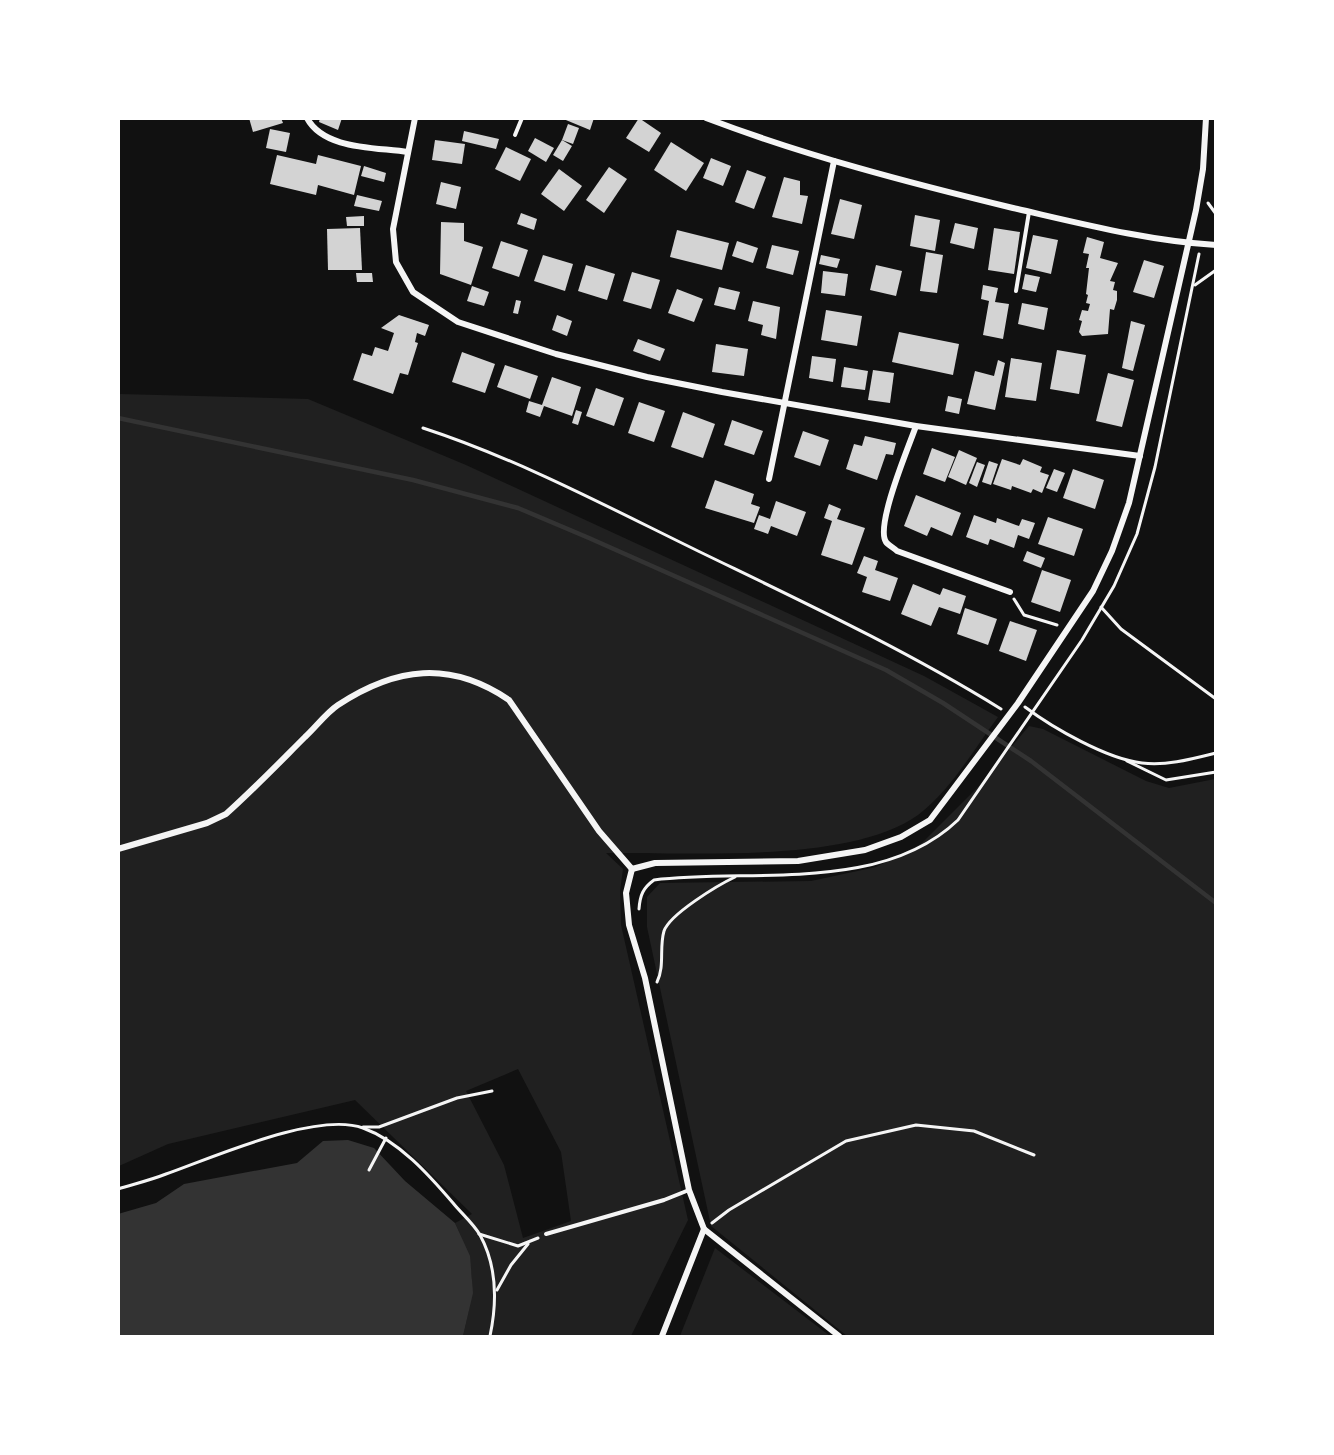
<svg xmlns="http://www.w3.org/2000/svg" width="1334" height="1455" viewBox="0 0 1334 1455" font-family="Overpass,sans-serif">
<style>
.green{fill:#202020;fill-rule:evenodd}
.water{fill:#333}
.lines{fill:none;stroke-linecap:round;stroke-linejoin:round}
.stream{stroke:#333;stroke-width:4.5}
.building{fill:#d3d3d3}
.path{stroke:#f5f5f5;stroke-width:3}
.service{stroke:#f5f5f5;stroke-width:4}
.minor{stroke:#f5f5f5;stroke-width:6}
</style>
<rect width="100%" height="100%" fill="#111"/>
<g class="green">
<path d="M119,394l189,5 158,66 458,211 74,41c-24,32 -47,73 -80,98 -68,49 -229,37 -312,38l17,16 -3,22 1,34 67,295 -57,116h-168c12,-51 14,-64 -8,-113l17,-9 -117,-114 -187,44 -49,22zM518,1069l43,83 10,69 -48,17 -19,-73 -38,-74z"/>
<path d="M1029,726l14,3 103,52 23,7 46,-9v557h-368l-136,-110 -64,-299v-30l13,-14 151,-2 65,-14 45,-23 56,-56z"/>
<path d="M715,1248l115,88h-150z"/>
</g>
<path class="water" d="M348,1140l26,8 31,33 50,42 15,33 3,37 -10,43h-344l-1,-122 38,-11 28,-19 113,-21 26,-22z"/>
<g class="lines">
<path class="stream" d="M118,418l295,62 105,28 71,30 297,132 57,33 88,58 185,142"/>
</g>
<g class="building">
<path d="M249,118h32l2,5 -30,9z"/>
<path d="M320,118h22l-4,12 -19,-8z"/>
<path d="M561,118h33l-4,12z"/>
<path d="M639,118l22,15 -12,19 -23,-14z"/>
<path d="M568,124l11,4 -6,16 -11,-4z"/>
<path d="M270,129l20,4 -4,19 -20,-4z"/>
<path d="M464,131l35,8 -3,10 -34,-8z"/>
<path d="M535,138l19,10 -8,14 -18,-11z"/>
<path d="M435,140l30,4 -3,20 -30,-4z"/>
<path d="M562,140l10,6 -9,15 -10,-6z"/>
<path d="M671,142l33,21 -18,28 -32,-21z"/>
<path d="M506,147l25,12 -11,22 -25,-12z"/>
<path d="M277,155l39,9 2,-9 43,11 -7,29 -36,-10 -2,10 -46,-11z"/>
<path d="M711,158l20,8 -8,20 -20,-8z"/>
<path d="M364,166l22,7 -2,9 -23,-6z"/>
<path d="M609,167l18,12 -23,34 -18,-13z"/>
<path d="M559,169l23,17 -18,25 -23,-17z"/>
<path d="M747,170l19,7 -12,32 -19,-7z"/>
<path d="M784,177l16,4v14l8,1 -6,28 -30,-7z"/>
<path d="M441,182l20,5 -5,22 -20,-5z"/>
<path d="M357,195l25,6 -3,10 -25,-5z"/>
<path d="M840,199l22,6 -8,34 -23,-5z"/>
<path d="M521,213l16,6 -3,11 -17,-6z"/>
<path d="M915,215l25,5 -5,31 -25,-5z"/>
<path d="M364,216v10h-17l-1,-9z"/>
<path d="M441,222l23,1v18l19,6 -12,38 -31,-11z"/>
<path d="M955,223l23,5 -4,21 -24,-6z"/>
<path d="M360,228l2,42h-34l-1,-41z"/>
<path d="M994,228l26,4 -6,42 -26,-4z"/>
<path d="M677,230l52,13 -7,27 -52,-13z"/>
<path d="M1033,235l25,5 -7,34 -25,-6z"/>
<path d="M1087,237l17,5 -4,16 18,5 -8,18 5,1 -2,8 4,1v9l-3,10 -4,-1 -2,25 -26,2 -3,-4 3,-11 -3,-1 3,-10 6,1 2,-7 -4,-1 2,-8 -2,-1 3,-26h-3l3,-14 -6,-1z"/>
<path d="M501,241l27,9 -9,27 -27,-9z"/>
<path d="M737,241l21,7 -5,15 -21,-7z"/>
<path d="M772,245l27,6 -6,24 -27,-7z"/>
<path d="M926,252l17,3 -6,38 -17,-2z"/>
<path d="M543,255l30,9 -8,27 -31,-10z"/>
<path d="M821,255l19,4 -3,9 -18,-4z"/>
<path d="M1144,260l20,6 -10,32 -21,-6z"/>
<path d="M586,265l29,9 -8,26 -29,-9z"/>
<path d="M876,265l26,6 -6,25 -26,-6z"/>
<path d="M823,271l25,3 -3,22 -24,-3z"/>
<path d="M632,272l28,8 -9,29 -28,-8z"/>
<path d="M356,273h16l1,9h-16z"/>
<path d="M1025,274l15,3 -4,15 -14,-3z"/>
<path d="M983,285l15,3 -3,14 14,2 -6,35 -20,-4 6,-34 -8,-2z"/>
<path d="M472,286l17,6 -5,14 -17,-5z"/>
<path d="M719,287l21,5 -5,18 -21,-5z"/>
<path d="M677,289l26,10 -9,23 -26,-9z"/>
<path d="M516,300l5,1 -3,13 -5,-1z"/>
<path d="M753,301l27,6 -4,32 -15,-4 2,-10 -15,-4z"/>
<path d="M1022,303l26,5 -4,22 -26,-6z"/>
<path d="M826,310l36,6 -5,30 -36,-6z"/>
<path d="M399,315l30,10 -4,11 -8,-3 -2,9 3,1 -10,32 -8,-2 -7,21 -40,-14 9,-27 10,3 3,-9 13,4 6,-18 -13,-5z"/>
<path d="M557,315l15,6 -5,15 -15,-6z"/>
<path d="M1131,321l14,4 -12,46 -11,-3z"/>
<path d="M899,332l60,12 -6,31 -61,-13z"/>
<path d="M638,339l27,10 -5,12 -27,-10z"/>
<path d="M716,344l32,5 -4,27 -32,-4z"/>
<path d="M1057,350l29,5 -7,39 -29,-5z"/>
<path d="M462,352l33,12 -10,29 -33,-11z"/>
<path d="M812,356l24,3 -3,23 -24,-4z"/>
<path d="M1011,358l31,5 -6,38 -31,-4z"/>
<path d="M998,360l7,3 -10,47 -28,-6 8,-33 19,5z"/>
<path d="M505,365l33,11 -8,23 -33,-12z"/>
<path d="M844,367l24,4 -3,19 -24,-3z"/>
<path d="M873,370l21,3 -4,30 -22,-3z"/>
<path d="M1108,373l26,7 -12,47 -26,-6z"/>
<path d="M552,377l29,10 -9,29 -28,-10 -4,11 -14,-5 3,-11 13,4z"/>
<path d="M596,388l28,10 -10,28 -28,-10z"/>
<path d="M948,396l14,3 -3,15 -14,-3z"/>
<path d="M639,402l26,9 -11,31 -26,-9z"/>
<path d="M576,410l6,2 -4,13 -6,-2z"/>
<path d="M683,412l32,12 -12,34 -32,-11z"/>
<path d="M732,420l31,11 -9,24 -30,-10z"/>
<path d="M803,431l26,9 -9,26 -26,-9z"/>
<path d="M865,436l31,7 -3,12 -7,-1 -9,26 -31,-11 8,-25 8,2z"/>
<path d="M932,448l23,9 -10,25 -22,-8z"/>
<path d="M959,450l18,8 -11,27 -18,-8z"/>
<path d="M1002,459l18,6 3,-6 19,8 -2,5 9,3 -7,18 -9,-4 -2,4 -19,-7 -1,4 -18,-6z"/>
<path d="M989,461l9,3 -7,21 -9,-3z"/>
<path d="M977,462l8,3 -8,22 -8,-4z"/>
<path d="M1054,469l11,4 -8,19 -11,-4z"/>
<path d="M1073,469l31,11 -9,29 -32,-11z"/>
<path d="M715,480l39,14 -3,10 9,3 -6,16 -49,-15z"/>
<path d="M916,495l45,18 -9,23 -21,-9 -4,9 -23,-10z"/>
<path d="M776,501l30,11 -9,24 -26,-10 -3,8 -14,-5 5,-14 11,4z"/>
<path d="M829,504l12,5 -4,10 28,9 -13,37 -31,-10 11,-34 -8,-3z"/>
<path d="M974,515l22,8 1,-5 22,8 3,-7 13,4 -6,16 -11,-4 -4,13 -24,-9 -2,6 -22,-8z"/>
<path d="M1048,517l35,12 -9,27 -36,-12z"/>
<path d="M1027,551l18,7 -4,10 -18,-7z"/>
<path d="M864,556l14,5 -3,9 23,8 -8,23 -28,-9 5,-15 -10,-4z"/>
<path d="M1042,570l29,10 -11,32 -29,-10z"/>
<path d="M913,584l27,11 3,-7 23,8 -6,18 -21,-7 -8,19 -30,-12z"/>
<path d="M965,608l32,11 -9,26 -31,-11z"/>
<path d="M1010,621l27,9 -11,31 -27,-10z"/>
</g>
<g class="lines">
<g class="path">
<path d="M1208,203l8,11"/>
<path d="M1195,285l21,-15"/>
<path d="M423,428c95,31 185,79 275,123 103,50 206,98 303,158"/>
<path d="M1014,599l10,16 33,10"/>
<path d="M1101,607l20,22 95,70"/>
<path d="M1025,707c28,21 82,52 117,56 25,3 50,-4 74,-10"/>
<path d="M1127,761l39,19 50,-8"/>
<path d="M639,909c1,-14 4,-21 15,-29 97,-12 227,14 304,-60l124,-180 32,-54 23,-52 18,-67 44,-213"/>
<path d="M657,982c8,-16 2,-34 7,-51 6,-17 54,-46 71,-54"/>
<path d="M363,1127h16l78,-29 35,-7"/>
<path d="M369,1170l17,-32"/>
<path d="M118,1189c16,-5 33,-9 48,-15 46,-16 150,-63 197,-46 36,13 66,47 90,75 8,10 20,20 27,32 17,31 17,68 10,101"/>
<path d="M712,1223l17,-13 117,-69 70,-16 58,6 60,24"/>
<path d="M479,1234l39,12 20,-8"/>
<path d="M497,1290l14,-25 17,-21"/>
</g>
<g class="service">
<path d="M515,135l7,-17"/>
<path d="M1016,291l13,-79"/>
<path d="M546,1234l118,-34 25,-10"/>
</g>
<g class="minor">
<path d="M307,118c17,32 69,29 101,34"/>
<path d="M415,118l-22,111 3,33 17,30 45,30 98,32 91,23 75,15 194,34 224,30"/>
<path d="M706,118c100,38 204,65 307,90 66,15 135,33 203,37"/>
<path d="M916,426c-7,20 -41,100 -30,116 2,3 8,6 11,9l113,41"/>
<path d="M769,479l65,-318"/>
<path d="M118,849l89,-26 19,-9c28,-25 53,-51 79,-77 11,-10 21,-24 33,-32 58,-38 112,-45 171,-5l90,131 33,38"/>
<path d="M632,869l23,-6 143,-2 67,-11 36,-13 29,-17 88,-117 75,-112 19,-40 17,-48 67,-293 7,-41 3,-51"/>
<path d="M632,869l-6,24 3,32 16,53 44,212 15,39 -42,107"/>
<path d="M704,1229l135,107"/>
</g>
</g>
<rect width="1334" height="1455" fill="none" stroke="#ffffff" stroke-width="240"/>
</svg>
